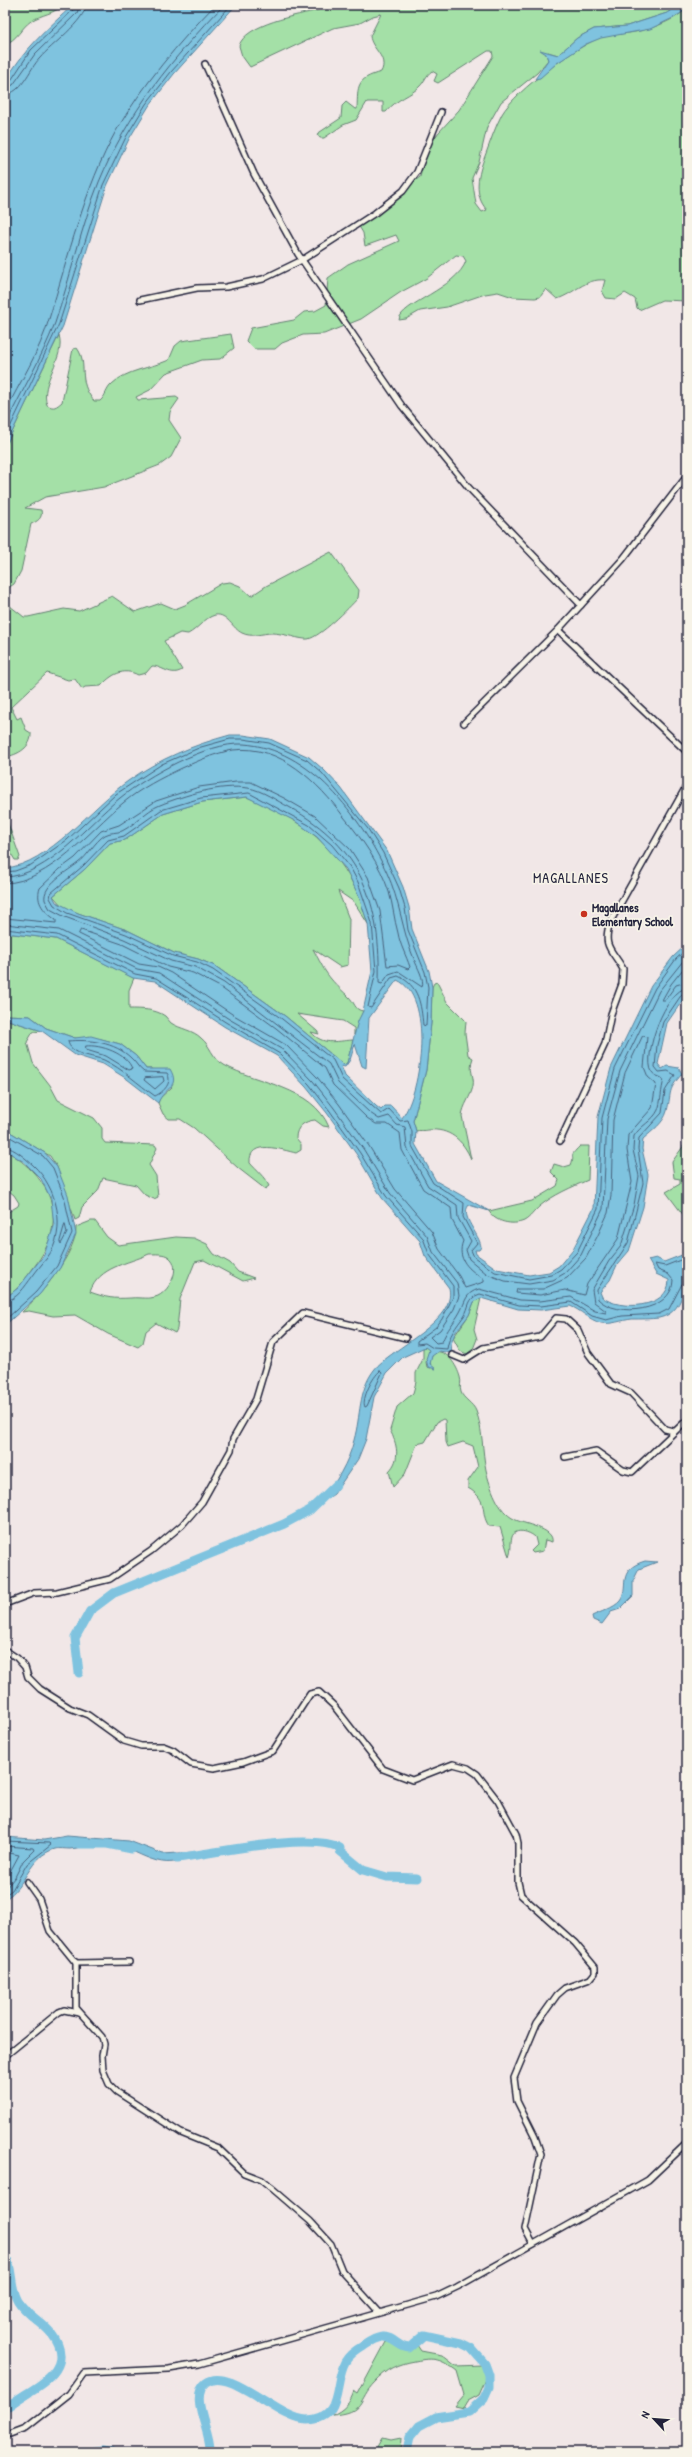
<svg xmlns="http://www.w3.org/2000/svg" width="692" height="2457" viewBox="0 0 692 2457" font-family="'Patrick Hand',sans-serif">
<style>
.green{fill:#a4e0a7;stroke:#638171;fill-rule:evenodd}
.water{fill:#7fc3df;stroke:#5a839d;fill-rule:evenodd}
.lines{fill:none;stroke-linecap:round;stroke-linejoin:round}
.shore{stroke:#47627d;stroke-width:1}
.river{stroke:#7fc3df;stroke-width:9}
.minor-casing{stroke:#22223b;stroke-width:8}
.minor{stroke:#f7f3e8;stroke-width:5}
.poi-dot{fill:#c8321e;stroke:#f7f3e8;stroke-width:1.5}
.labels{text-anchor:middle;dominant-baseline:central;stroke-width:3.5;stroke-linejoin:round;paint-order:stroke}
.poi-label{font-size:12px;font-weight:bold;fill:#22223b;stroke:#f7f3e8;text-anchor:start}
.quarter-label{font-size:14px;letter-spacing:1px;fill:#22223b;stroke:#f7f3e8}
</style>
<rect width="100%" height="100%" fill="#f1e7e7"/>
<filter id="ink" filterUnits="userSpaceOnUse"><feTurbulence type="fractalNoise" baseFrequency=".025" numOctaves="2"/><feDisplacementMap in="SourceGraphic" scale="8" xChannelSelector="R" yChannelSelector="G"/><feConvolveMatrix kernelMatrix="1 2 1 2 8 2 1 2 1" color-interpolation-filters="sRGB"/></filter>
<g filter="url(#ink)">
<g class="green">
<path d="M5,5h58c-9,9 -21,9 -32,16 -10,7 -14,19 -26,23z"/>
<path d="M324,5h355l-12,8 -40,13 -33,3 -17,9 -19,17 -10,-3 -2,2 2,6 -11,13 -36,29 -14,25 -8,35 -7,16 4,26 6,8 5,-2c-14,-15 -9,-36 -2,-54 5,-13 10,-29 17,-42 13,-23 78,-71 103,-78 8,-2 16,-2 24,-3 21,-3 42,-11 58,-24v292l-25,-1 -23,10 -2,-2 -2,-9 -10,-6 -9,6 -10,-1 -4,-7 3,-11c-20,-2 -31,14 -48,19l-11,-10 -6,8 -5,1 -22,-1 -15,-5 -13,2 -38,13 -27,4 -14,8 -7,1c1,-16 58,-32 67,-59l-3,-5 -7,-1 -29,23 -26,14 -40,27 -37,15 -21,1 -21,8 -7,6h-21l-8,-8 5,-13 43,-8 10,-8 11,-1 11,-6 2,-27 20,-14 51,-23 -3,-6 -31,11 -2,-13 -6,-10 63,-46 7,-29 12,-16 20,-22 34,-54 -1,-5h-4l-50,32 -4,-2 3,-7 -5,-3c-6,4 -7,10 -12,15 -9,10 -23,12 -34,26h-3v-10h-16l-11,18 -13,5 -19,13h-4l-3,-4 24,-16 1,-12 4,-4 9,7h2c1,-24 -1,-30 24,-37 8,-15 -10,-23 -11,-36l11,-22 -8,2 -13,7 -27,5 -83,39 -8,-11 -3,-10c6,-22 59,-31 80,-36z"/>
<path d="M231,334l3,14 -14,11 -18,1 -36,13 -16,17 -14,7 2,3 38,-3 3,2 -9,13 -1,8 12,18 -10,19 -11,8 -56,22 -59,10 -20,11 16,2c2,8 -3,11 -10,14l-10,47 -7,13 -9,6v-143l54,-112c7,24 -20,46 -12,70 7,4 9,2 15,-3l11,-53 4,-1c12,16 -1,32 17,53h6c6,-5 6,-12 12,-17 14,-14 39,-16 57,-24l6,-14 6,-5z"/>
<path d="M331,552l28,38 -1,8c-9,10 -38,39 -50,41 -7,1 -25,-6 -36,-6 -10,0 -20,5 -30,0 -9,-4 -15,-20 -27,-18 -11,3 -17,14 -27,19l-8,-1 -16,8 18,29c-11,7 -20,-4 -30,-4l-6,7 -8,2c-15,-8 -27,0 -37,11l-16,1 -3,2 -7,-10 -7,1 -21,-7 -36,34 6,12 4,-2 5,13 5,3c1,14 -13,22 -26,24v-155l19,15h4l36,-8 15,2 33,-15 23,16 26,-9 14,6 10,-4 37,-22 8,-1 10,4 11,10 15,-10z"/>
<path d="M247,797c63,26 103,58 121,127l-14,-22 -16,-11 11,28 -1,46 -8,2 -27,-18c13,24 14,28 35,47 7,6 6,14 15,15l-9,24v-7l-11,-7 -46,-7 20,17 2,3 -8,-2c12,14 24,9 42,8l-6,23 -3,2 -59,-49 -70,-50 -17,-7 -24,-6 -47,-23 -49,-17 -15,-6 -10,-11 32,-27 25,-26 15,-3 38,-26 39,-12z"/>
<path d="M5,815l15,42 -2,3h-3l-10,-16z"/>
<path d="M5,933l51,6 78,39 -5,12v19c12,0 26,0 36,7 2,2 4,5 6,7 9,6 22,7 30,15 10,8 10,19 23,27 34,19 88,21 105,62l-6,-1 -8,-6c-11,1 -19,7 -19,18l5,6v6l-5,3c-13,-3 -48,-15 -46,10 7,8 14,13 19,23l-4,3 -27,-21 -44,-40 -14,-9h-11l-6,-5 -5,-11 2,-5 12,-11 -20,-18h-6l-10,-13 -16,-12 -19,-5 -26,-1 -29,-10 -16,-12 -25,-1z"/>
<path d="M437,982l10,20 19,19 -1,12 3,22 5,3c-5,12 2,18 0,28 -2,11 -10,19 -11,30l9,43c-8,-19 -22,-31 -43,-29 -5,1 -9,0 -12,1l-3,-10 13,-51 5,-47 1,-36 2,-4z"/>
<path d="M5,1019l37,12 -9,1 -6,10 6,21 17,22 8,15 36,18 8,10v11l3,4 50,2 2,3 -8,17 7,11 2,21 -4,2 -9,-4 -9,-10 -33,-7 -5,13 -16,16 -3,11 -4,2 -18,-53 -7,-11 -45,-27z"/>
<path d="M687,1141v79l-21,-28 14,-8v-5l-6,-1 -2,-16z"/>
<path d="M580,1146h9l-1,34c-16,7 -35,15 -48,26 -6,5 -10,12 -16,15 -11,5 -30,1 -35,-10l43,-10 25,-15 2,-6 -8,-8 3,-8 10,3 7,-2c5,-13 -4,-6 9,-19z"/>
<path d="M5,1150c48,29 65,70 29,117 -9,12 -16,23 -29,31v-84l13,-8 1,-3 -5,-8 -9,-7z"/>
<path d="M91,1221h4l12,16 11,8 58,-8 18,1 13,6 7,10 16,9 8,9 16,6 -11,3 -39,-21 -9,2 -15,37 -3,30 -2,4 -19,-10 -10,8 -3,12 -5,4 -30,-13 -33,-19 -22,1 -24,-5 -7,1c19,-17 55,-60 54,-85zM149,1254c6,0 15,-1 20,3 13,10 1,33 -11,39 -10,4 -17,1 -27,2 -18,1 -24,0 -41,-6 9,-26 38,-28 59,-38z"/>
<path d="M481,1298l-7,31 3,10 -4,10 -6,5 -7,-3 -7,-13 16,-23 5,-13z"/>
<path d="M426,1347l5,4 -5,11 1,5 4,1 -1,-8 4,-8c13,-3 23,14 26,25 2,5 -1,10 1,15 2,7 12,11 15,19 7,18 6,40 10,59 4,17 12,41 28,49 8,5 41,9 38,23l-7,-2 -2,11 -10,2 -2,-2 6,-6 -2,-8c-5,-5 -20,-10 -23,0 -2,6 0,13 -3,20l-9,-30 -11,-1c-10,-14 1,-25 -21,-38v-7l10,-14 -5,-21 -10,-4 -15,5 -2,-5 -1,-22 -2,-1 -6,3 -12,20 -8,2 -12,30 -12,13 -4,-16c12,-12 8,-27 1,-41l7,-23 16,-14 3,-11v-9l7,-14v-11z"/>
<path d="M389,2341l17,8 11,-4 4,6 21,4 14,11 26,-1 5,12 -8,18 -11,6 -4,7 -9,-2 9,-11 -7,-24c-16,-12 -22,-14 -42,-10 -17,3 -28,8 -40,21 -18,18 -9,31 -43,33 11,-4 19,-13 22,-24l4,3 28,-52z"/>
<path d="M383,2438l8,2 10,-2 -1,14h-25z"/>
</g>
<g class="water">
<path d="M73,5h163l-62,69 -25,32 -20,33 -22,47 -44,140 -58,121v-365c17,-31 42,-53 68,-77z"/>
<path d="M679,5h8v4l-12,8 -25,12 -49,9 -15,6 -29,19 -17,15 -5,1 13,-19 -2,-6 -6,-4 18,5 19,-17 17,-9 33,-3 40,-13z"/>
<path d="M230,735h13l27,4 39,18 15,13 17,18 46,63 16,36 6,20 3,22 17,42 3,16 -1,36 -5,47 -13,51 3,10 -1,13 21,37 53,30 -20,-6c-10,11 11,29 12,42l-2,3h-4l1,4 21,15 32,6 20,-3 10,-6 14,-17 21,-41 4,-91 13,-49 40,-82 22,-29 14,-13v50l-20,29 -9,41 4,5 5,-3 12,2 3,6c-15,17 -10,17 -15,37 -3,12 -15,20 -24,28l-1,10 6,26 -5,32 -14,44 -12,14 -7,15 -10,12 2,5c17,14 67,12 67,-17l-13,-6 -8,-14 8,-2 8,4 18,-7 5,-8c0,23 2,65 -28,71 -9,1 -18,1 -27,1 -10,1 -21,6 -31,4 -12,-3 -20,-13 -31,-17l-29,4 -23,-1 -37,-11 -7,4 -5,13 -14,18 -4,11 1,9 -13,-2 -7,5 -2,8 6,5 -8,-2 -2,-8 3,-9 -4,-3 -22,10 -16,16 -13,24 -8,42 -8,20 -24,35 -12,8c13,-19 27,-40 32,-62 7,-24 4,-49 20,-70 17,-22 83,-49 75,-82l-24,-32 -5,-15 -38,-43 -25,-43 -30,-42 -21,-26 -29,-31 -52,-29 -70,-46 -22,-3 -77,-39 -51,-6v-65c43,-3 87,-62 123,-87 31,-22 65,-36 102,-46zM247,797l48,24 22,16 29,32 13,28 9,27 4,47 -9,40 -5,10 -11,42 -3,2 -59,-49 -70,-50 -17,-7 -24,-6 -47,-23 -49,-17 -22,-11 -3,-6 32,-27 25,-26 15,-3 38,-26 39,-12zM397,980c37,16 25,111 5,138l-11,-12h-6l-4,4 -5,-4 -31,-30 -4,-10 4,1 5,-7 5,-16 7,22 4,2 3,-50z"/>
<path d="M5,1015l25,1 16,12 29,10 16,-2 29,8 16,12 10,13h24c11,19 -6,18 -12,34l-31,-24 -24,-15 -28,-9 -33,-24 -37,-12z"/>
<path d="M5,1129l40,24 12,14 11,28 8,39 -16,34 -20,26 -35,31v-27l13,-10 26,-33 10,-29 -3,-27 -10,-20 -17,-17 -19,-12z"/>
<path d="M645,1561l12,1 -18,7 -6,12v15l-13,13 -9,3 -9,12 -9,-4 -1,-4c8,-4 22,-8 28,-15 10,-13 -5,-31 25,-40z"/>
<path d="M67,1836l62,5 34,13 31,-2c-30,26 -56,-4 -85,-9 -13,-2 -26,5 -39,6 -5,0 -10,-1 -15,0 -26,7 -29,38 -50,50v-62l39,3z"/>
</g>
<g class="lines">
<g class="shore">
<path d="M5,83l5,-1 21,-32 43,-41 1,-4"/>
<path d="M5,88l8,-3 22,-31 42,-41 3,-8"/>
<path d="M5,94c17,0 24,-25 35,-36 11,-13 45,-37 46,-53"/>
<path d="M5,412c15,-30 35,-61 44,-93 19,-61 36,-132 67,-188 27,-46 62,-88 99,-126"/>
<path d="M5,426c16,-34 37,-68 50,-103 16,-47 26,-96 44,-141 28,-68 74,-125 125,-177"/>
<path d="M5,438l54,-114 44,-139 23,-48 20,-33 25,-32 60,-67"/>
<path d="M5,872l10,-1 16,-6 36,-25 49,-46 46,-30 39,-17 29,-8h13l26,4 38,17 15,13 46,56 15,24 16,35 6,20 3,22 17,42 3,15 -2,39 -3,-1c-2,-20 -4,-40 -25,-49l-7,2 -20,30 -3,-1 8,-36 -4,-48 -14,-41 -8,-15 -18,-22 -23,-20 -60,-32 -48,5 -40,12 -37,26 -16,4 -25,26 -32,27 -1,5 4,7 13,8 59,21 47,22 24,6 16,8 69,49 51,41 9,19 39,35 8,-5 11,12 8,-1 4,12v14l21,37 31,20 -1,14 14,26 -6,7 3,7 21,15 34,7 22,-4 10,-6 16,-17 21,-43 4,-91 13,-49 40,-81 21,-29 11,-10"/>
<path d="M5,877c44,-1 83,-54 115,-79 27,-22 87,-56 123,-54 67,4 118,73 144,129 13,28 15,58 27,86 3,8 11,20 8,28l-24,-16 -9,3 -7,10 -3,-1c2,-79 -16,-135 -90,-176 -12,-6 -27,-17 -41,-19 -28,-4 -63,7 -88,17 -15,6 -24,19 -38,26 -5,2 -12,1 -17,4 -11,7 -17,21 -27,28 -10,8 -36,22 -33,37l5,9 15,8 59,22 47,22 24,6 29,16 105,81 9,19 32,30 9,6 10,-3 8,9 8,2 2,21 21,38 29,19 1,13 13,23 -5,9 3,9 18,15 18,7 24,3 24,-4 12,-7 16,-18 22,-46 4,-90 13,-48 39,-80 28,-35"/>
<path d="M5,883c45,-1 85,-53 118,-80 18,-15 38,-25 59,-35 16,-7 33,-15 51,-18 48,-6 85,33 111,67 18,22 36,47 45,75 4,13 5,27 9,41 2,12 8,22 12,34l-2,2 -10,-4 -11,1 -7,-55 -12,-34 -18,-28 -35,-33 -31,-18 -33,-16h-15l-37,5 -43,14 -37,24 -18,6 -26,27 -15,11 -20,19c-5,15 5,24 16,32v3l-51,-5"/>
<path d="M5,924l54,6 78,39 22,4 70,46 54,31 30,31 21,27 30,42 26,43 37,43 6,16 24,31 2,13 -5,13 -14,21 -10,7 6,6 6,-1c5,-13 12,-19 18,-30 6,-11 5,-19 19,-23l41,11 20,1 31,-4 24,14 11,2v-2l-12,-9 -2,-12 17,-29 12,-15 13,-41 5,-29 -6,-26 1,-14c6,-10 19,-15 24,-26 3,-7 3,-21 6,-30 -3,-4 -9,-3 -12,-8 -10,-17 14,-83 35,-84"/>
<path d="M5,929l52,6 78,39 21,4 71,45 53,31 29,30 21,27 30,42 26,43 37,42 6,16 24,32v11l-11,22 -6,8 -19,14v3l8,-1 8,5 14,1c2,-14 9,-22 17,-33 6,-9 3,-18 16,-22l39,11 22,1 30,-4 21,14 14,4 16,-4 37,-2 10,-5 13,-25 5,-2"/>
<path d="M81,930l41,14 46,23 25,6 27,14 56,41 49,40 8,17 34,33 9,6h11l13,9 2,17 21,39 28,19 1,12 11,21c-7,18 6,29 21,38v3l-19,6 -6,-12 -20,-27 -7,-17 -37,-43 -26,-43 -30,-42 -22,-27 -31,-32 -54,-31 -61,-41 -13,-6 -19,-3 -60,-30z"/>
<path d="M687,964l-16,20 -9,16h3l11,-15 11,-3"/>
<path d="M687,993l-5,1 -19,28 -6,23 -2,22 4,5 9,-1 7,4 -10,16 -3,22 -23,25 -1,11 5,34 -15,60 -31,47 1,9c18,19 75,13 75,-19l-5,-6 -10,-4 -3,-6 10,2 18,-7 4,-4"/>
<path d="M643,1036l4,1 -3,30 4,10 8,7 -4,24 -24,27 -1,15 5,32 -14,57 -31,45 -3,11 -19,-5 -25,5 -24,-2 1,-4h26l24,-11 19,-20 12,-23 10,-22 3,-18 2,-75 12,-47z"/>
<path d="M68,1041c21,-2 47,1 63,17 5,4 7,10 13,14l23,1c6,9 -3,19 -12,23 -17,-12 -32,-27 -51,-36 -10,-4 -35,-5 -36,-19z"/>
<path d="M86,1046c14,-2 42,8 46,23l-3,1 -23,-14 -20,-6z"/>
<path d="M163,1077l1,4 -9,8 -11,-9 1,-2z"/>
<path d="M5,1134l38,22 10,12 11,28 8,37 -15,33 -21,26 -31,28"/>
<path d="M5,1147c10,1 21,12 28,18 24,22 35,65 14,93 -5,6 -10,12 -15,19 -7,9 -15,23 -27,24"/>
<path d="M65,1224l2,9 -6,11 -1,-2z"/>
<path d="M380,1371l2,2 -15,33 -2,1c-4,-8 8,-31 15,-36z"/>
<path d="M5,1841l44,2 2,2 -24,19 -15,26 -7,5"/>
<path d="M5,1846l28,2 1,2 -11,11 -8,16 -10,12"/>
<path d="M5,1852l14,3 -14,26"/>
</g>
<g class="river">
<path d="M79,1673l-4,-35 15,-27 24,-18 170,-69 26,-14 26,-25"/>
<path d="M79,1844h28l25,5"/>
<path d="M177,1858c37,-5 133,-26 163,-10v3l23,19 24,7 30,1"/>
<path d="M5,2255c9,14 4,31 13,46 8,13 23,20 33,32 31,41 -25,56 -46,76"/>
<path d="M91,2452l11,-2 10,2"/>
<path d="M210,2452c2,-20 -22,-55 -4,-69 23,-18 73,37 101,37 37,-1 26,-36 38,-58 4,-7 11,-12 18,-16 6,-4 11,-8 19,-9 11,-1 17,11 27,11l15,-13 37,8 10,5 14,16 4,11v12l-5,11 -15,14 -33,5 -17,9 -9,11 -3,15"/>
</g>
<defs>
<g id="minor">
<path d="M205,64l49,110 44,80 104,152 67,82 112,117 -23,25 129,122"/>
<path d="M140,300l57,-12 29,-1 37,-8 39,-19 73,-47 28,-22 14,-19 24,-60"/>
<path d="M581,605l42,-46 64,-83"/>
<path d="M464,723l94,-93"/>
<path d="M560,1141l45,-97 6,-30 11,-30 1,-15c-11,-20 -21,-21 -13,-47l77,-137"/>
<path d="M452,1355l12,5 19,-12 57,-11 16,-19 10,1 12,11 10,23 23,31 20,9 34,36 8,2"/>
<path d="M565,1457l31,-6 27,19 9,2 55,-52"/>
<path d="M5,1604l29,-11 23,-1 53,-13 41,-28 31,-26 20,-23 29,-52 2,-11 23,-40 17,-57 30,-29 103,25"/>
<path d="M5,1650l12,8 8,9 3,10 12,12 30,19 18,7 36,26 17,5h22l10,4 18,14 23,4 29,-6 30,-11 37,-57 9,-2 15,14 49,63 29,11 41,-16 15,4 9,6 21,27 18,33 2,9v39l3,13 54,48 20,24v6l-5,6 -25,9 -8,7 -20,28 -23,55 3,23 18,36 6,17 -16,75 8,15"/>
<path d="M27,1882l12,17 11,32 26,32v45l26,29 2,7 -2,12 1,14 6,14 8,8 64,41 37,15 26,25 18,7 12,10 36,31 21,23 11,27 37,41"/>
<path d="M76,1963l53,-1"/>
<path d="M5,2056l54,-44 5,-2 15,3"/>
<path d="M5,2433l5,1 16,-6 43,-34 15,-21 85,-4 30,-5 237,-67 21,-10 191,-107 39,-37"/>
</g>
</defs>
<use href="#minor" class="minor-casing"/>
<use href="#minor" class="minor"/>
</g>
</g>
<circle class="poi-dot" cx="584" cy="914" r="4"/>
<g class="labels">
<g class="poi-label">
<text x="592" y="907">Magallanes<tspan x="592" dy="14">Elementary School</tspan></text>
</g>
<g class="quarter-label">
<text x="571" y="877">MAGALLANES</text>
</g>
</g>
<rect width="692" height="2457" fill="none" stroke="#f7f3e8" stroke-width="20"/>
<rect x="10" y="10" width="672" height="2437" fill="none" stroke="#22223b" stroke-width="1.5" filter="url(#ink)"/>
<g transform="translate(654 2419) rotate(296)" stroke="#f7f3e8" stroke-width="3" paint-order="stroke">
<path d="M0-3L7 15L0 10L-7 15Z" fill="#22223b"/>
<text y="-6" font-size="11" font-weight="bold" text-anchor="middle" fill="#22223b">N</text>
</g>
</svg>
